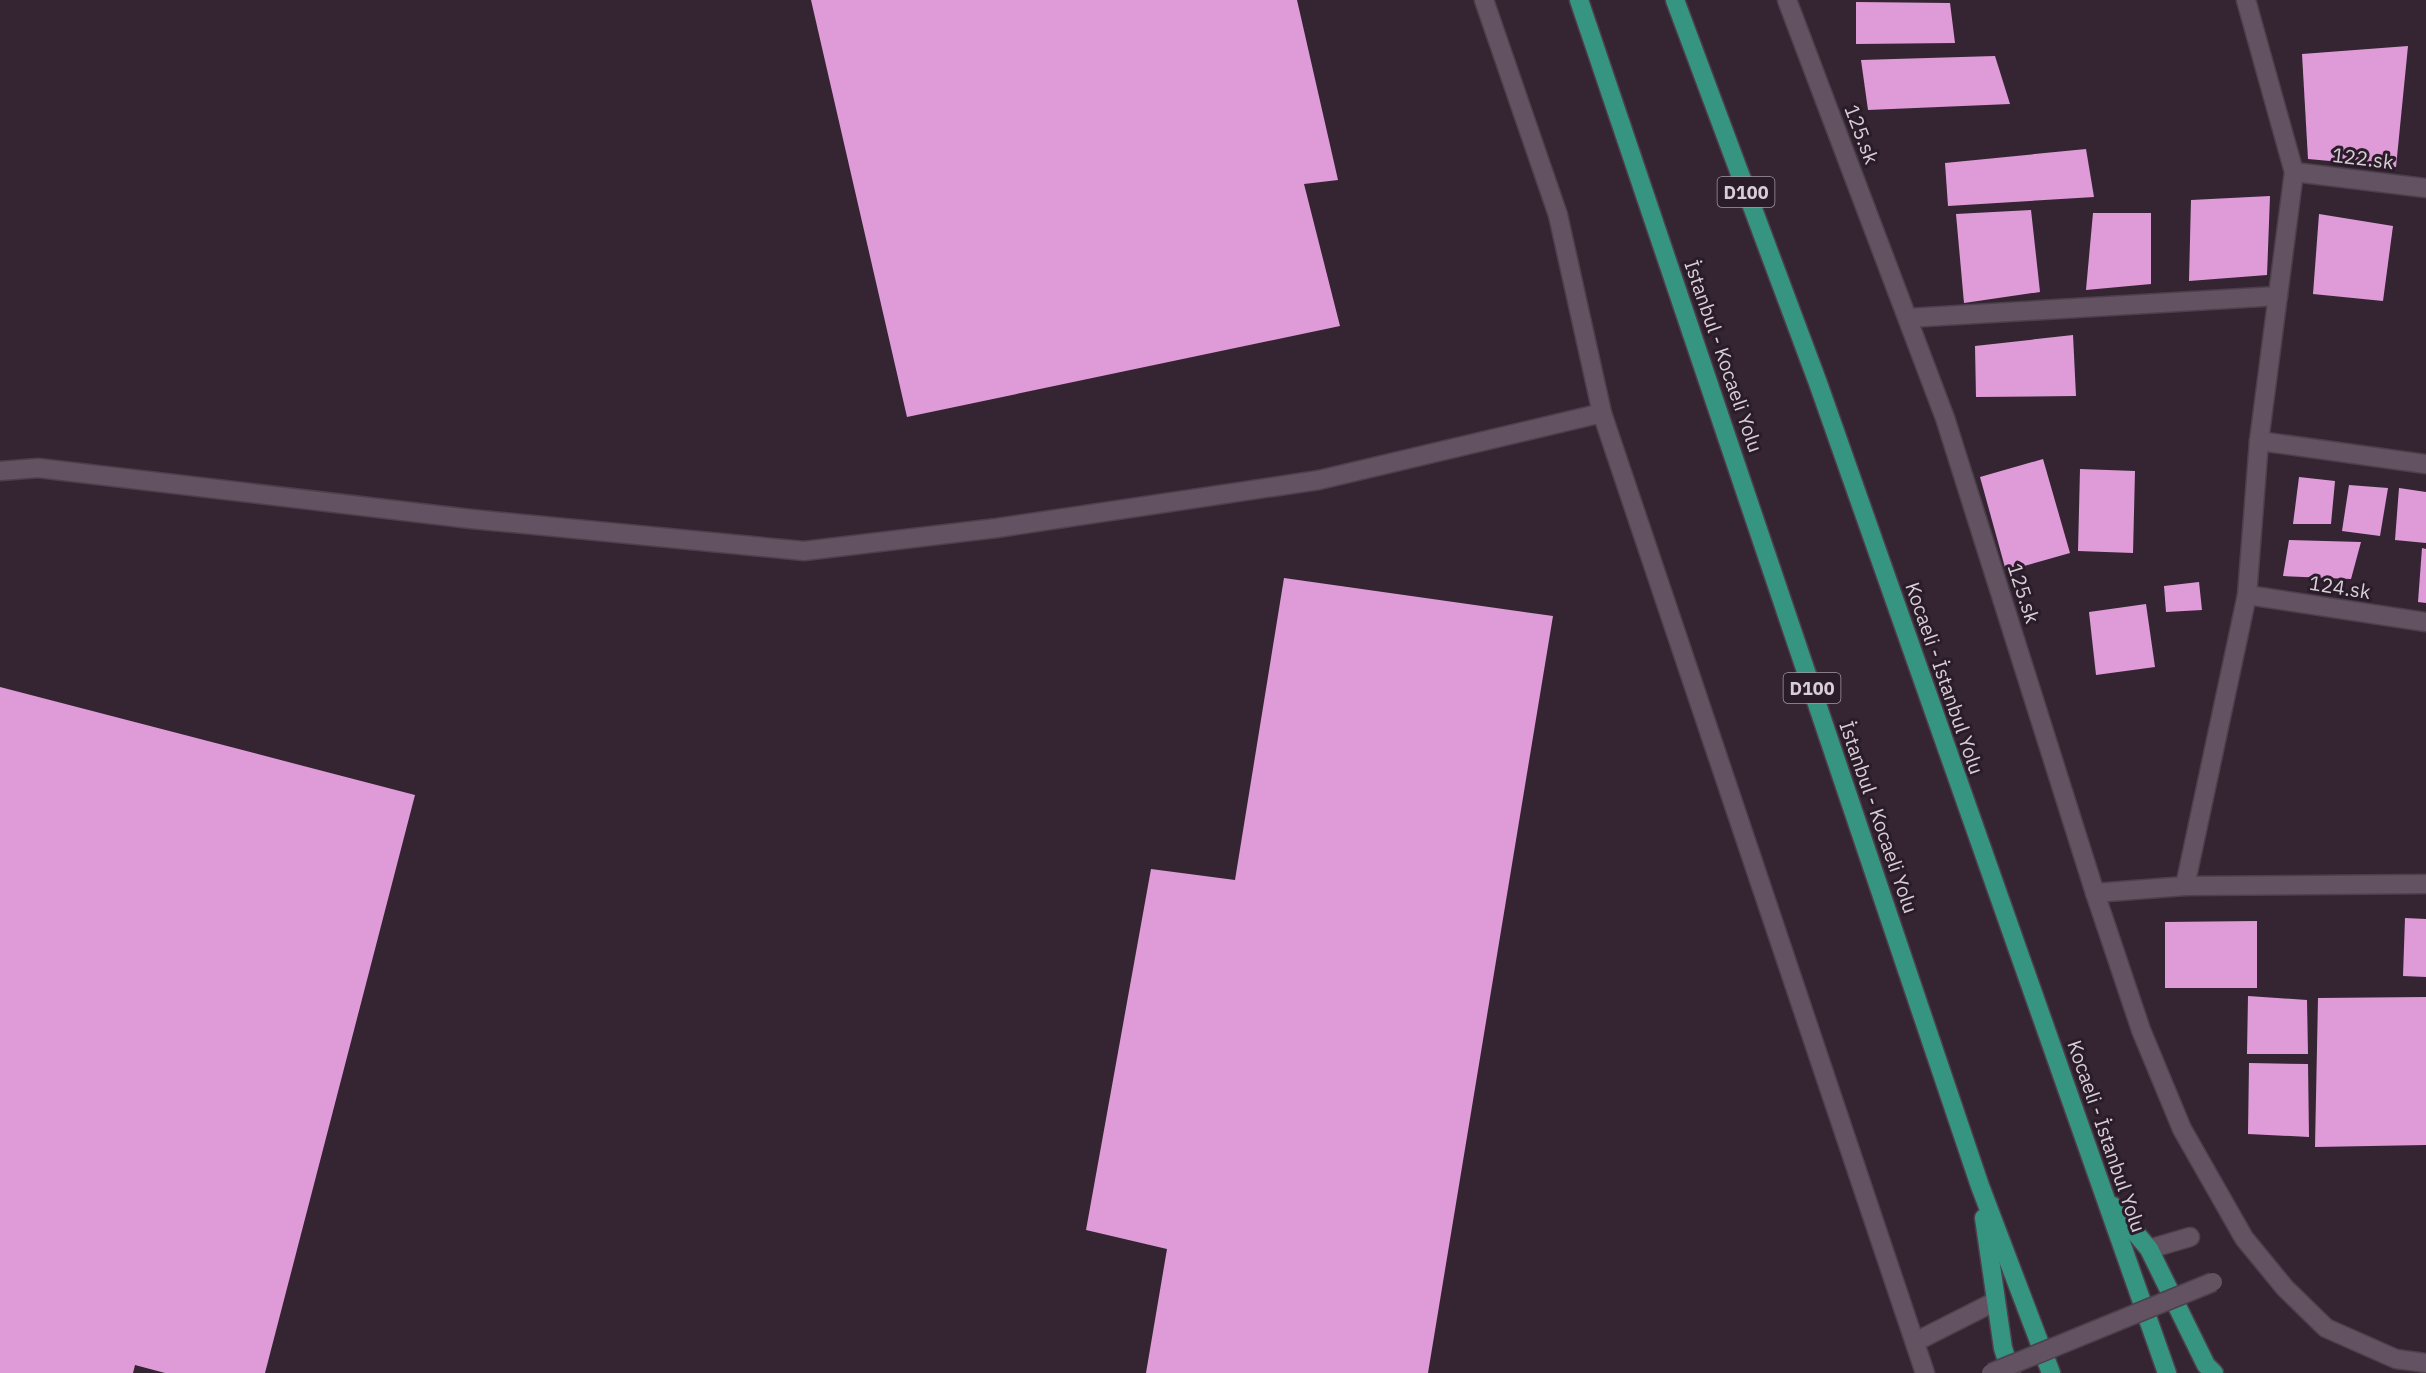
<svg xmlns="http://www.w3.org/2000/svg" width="2426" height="1373" viewBox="0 0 2426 1373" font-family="'IBM Plex Sans',sans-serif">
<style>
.building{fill:#df9bd8}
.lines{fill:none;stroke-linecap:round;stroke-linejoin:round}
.minor-casing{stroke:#4d404c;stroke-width:21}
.highway-casing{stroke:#4d404c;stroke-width:21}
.minor{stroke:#635261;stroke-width:18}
.highway{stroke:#369580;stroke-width:18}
.minor-bridge-casing{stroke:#4d404c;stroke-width:21;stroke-linecap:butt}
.minor-bridge{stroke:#635261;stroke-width:18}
.labels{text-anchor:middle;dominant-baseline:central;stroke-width:6;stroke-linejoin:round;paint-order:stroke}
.shield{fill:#2b1c29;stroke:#a499a3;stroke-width:1.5}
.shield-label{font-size:18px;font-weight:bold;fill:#d8ced7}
.street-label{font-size:20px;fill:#d8ced7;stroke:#2b1c29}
</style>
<rect width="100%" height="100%" fill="#352533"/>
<g class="building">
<path d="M811,0h486l41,180 -34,4 36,142 -433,91z"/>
<path d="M1856,2l94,1 5,40 -99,1z"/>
<path d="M2408,46l-12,121 -88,-8 -6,-105z"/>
<path d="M1995,56l15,48 -142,6 -7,-50z"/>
<path d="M2086,149l8,48 -146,9 -3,-43z"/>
<path d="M2270,196l-3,79 -78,6 2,-81z"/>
<path d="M2031,210l9,82 -76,11 -8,-89z"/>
<path d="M2093,213h58v71l-65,6z"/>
<path d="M2319,214l74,12 -10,75 -70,-7z"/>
<path d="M2073,335l3,61 -100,1 -1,-51z"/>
<path d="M2043,459l27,94 -64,18 -26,-94z"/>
<path d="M2080,469l55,2 -2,82 -55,-2z"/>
<path d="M2299,477l36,4 -4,43h-38z"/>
<path d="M2349,485l39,3 -8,48 -38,-5z"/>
<path d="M2399,488l27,4v51l-31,-3z"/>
<path d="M2289,540l72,2 -10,37 -68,-3z"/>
<path d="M2422,548l4,1v54l-8,-1z"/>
<path d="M1284,578l269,38 -125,757h-282l21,-124 -81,-19 65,-361 84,11z"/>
<path d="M2199,582l3,28 -36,2 -2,-26z"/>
<path d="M2146,604l9,63 -59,8 -7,-63z"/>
<path d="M0,687l415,108 -150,578h-100l-30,-8 -2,8h-133z"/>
<path d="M2405,918l21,1v58l-23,-1z"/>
<path d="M2257,921v67h-92v-66z"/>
<path d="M2248,996l59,4 1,54h-61z"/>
<path d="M2426,997v148l-111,2 3,-149z"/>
<path d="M2249,1063l59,1 1,73 -61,-3z"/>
</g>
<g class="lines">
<defs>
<g id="minor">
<path d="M1484,0l74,215 44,198 323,960"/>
<path d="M1787,0l158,418 150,475 90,-7 241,-2"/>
<path d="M2294,172l132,16"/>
<path d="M1908,318l370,-22"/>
<path d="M2259,441l167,23"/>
<path d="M0,471l38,-3 433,51 333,32 193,-23 322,-48 283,-67"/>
<path d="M2247,595l179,27"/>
<path d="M2185,886l62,-291 12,-154 35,-269 -48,-172"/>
<path d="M2095,893l46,137 41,99 62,109 41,50 41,40 70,31 30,4"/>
<path d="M2149,1249l41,-12"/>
<path d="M1915,1342l81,-41"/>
</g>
<g id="highway">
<path d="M1579,0l401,1186 71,187"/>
<path d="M1675,0l143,383 349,990"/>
<path d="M2113,1206l36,43 57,116 8,8"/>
<path d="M1984,1218l19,130 8,25"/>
</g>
</defs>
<use href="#minor" class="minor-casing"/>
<use href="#highway" class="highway-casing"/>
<use href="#minor" class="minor"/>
<use href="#highway" class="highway"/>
<defs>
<path id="minor-bridge" d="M1991,1373l222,-91"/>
</defs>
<use href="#minor-bridge" class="minor-bridge-casing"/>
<use href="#minor-bridge" class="minor-bridge"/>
</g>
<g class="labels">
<g class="shield">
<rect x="1717.5" y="177" width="57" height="30" rx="4.5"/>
<rect x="1783.5" y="673" width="57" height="30" rx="4.5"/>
</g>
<g class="shield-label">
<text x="1746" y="192">D100</text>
<text x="1812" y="688">D100</text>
</g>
<g class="street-label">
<text transform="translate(1862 134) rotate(69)">125.sk</text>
<text transform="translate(2363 158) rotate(7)">122.sk</text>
<text transform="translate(1724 356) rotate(71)">İstanbul - Kocaeli Yolu</text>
<text transform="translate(2340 587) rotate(9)">124.sk</text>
<text transform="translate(2024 593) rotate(72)">125.sk</text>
<text transform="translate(1945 678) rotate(71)">Kocaeli - İstanbul Yolu</text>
<text transform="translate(1879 817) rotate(71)">İstanbul - Kocaeli Yolu</text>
<text transform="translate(2107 1136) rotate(71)">Kocaeli - İstanbul Yolu</text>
</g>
</g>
</svg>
